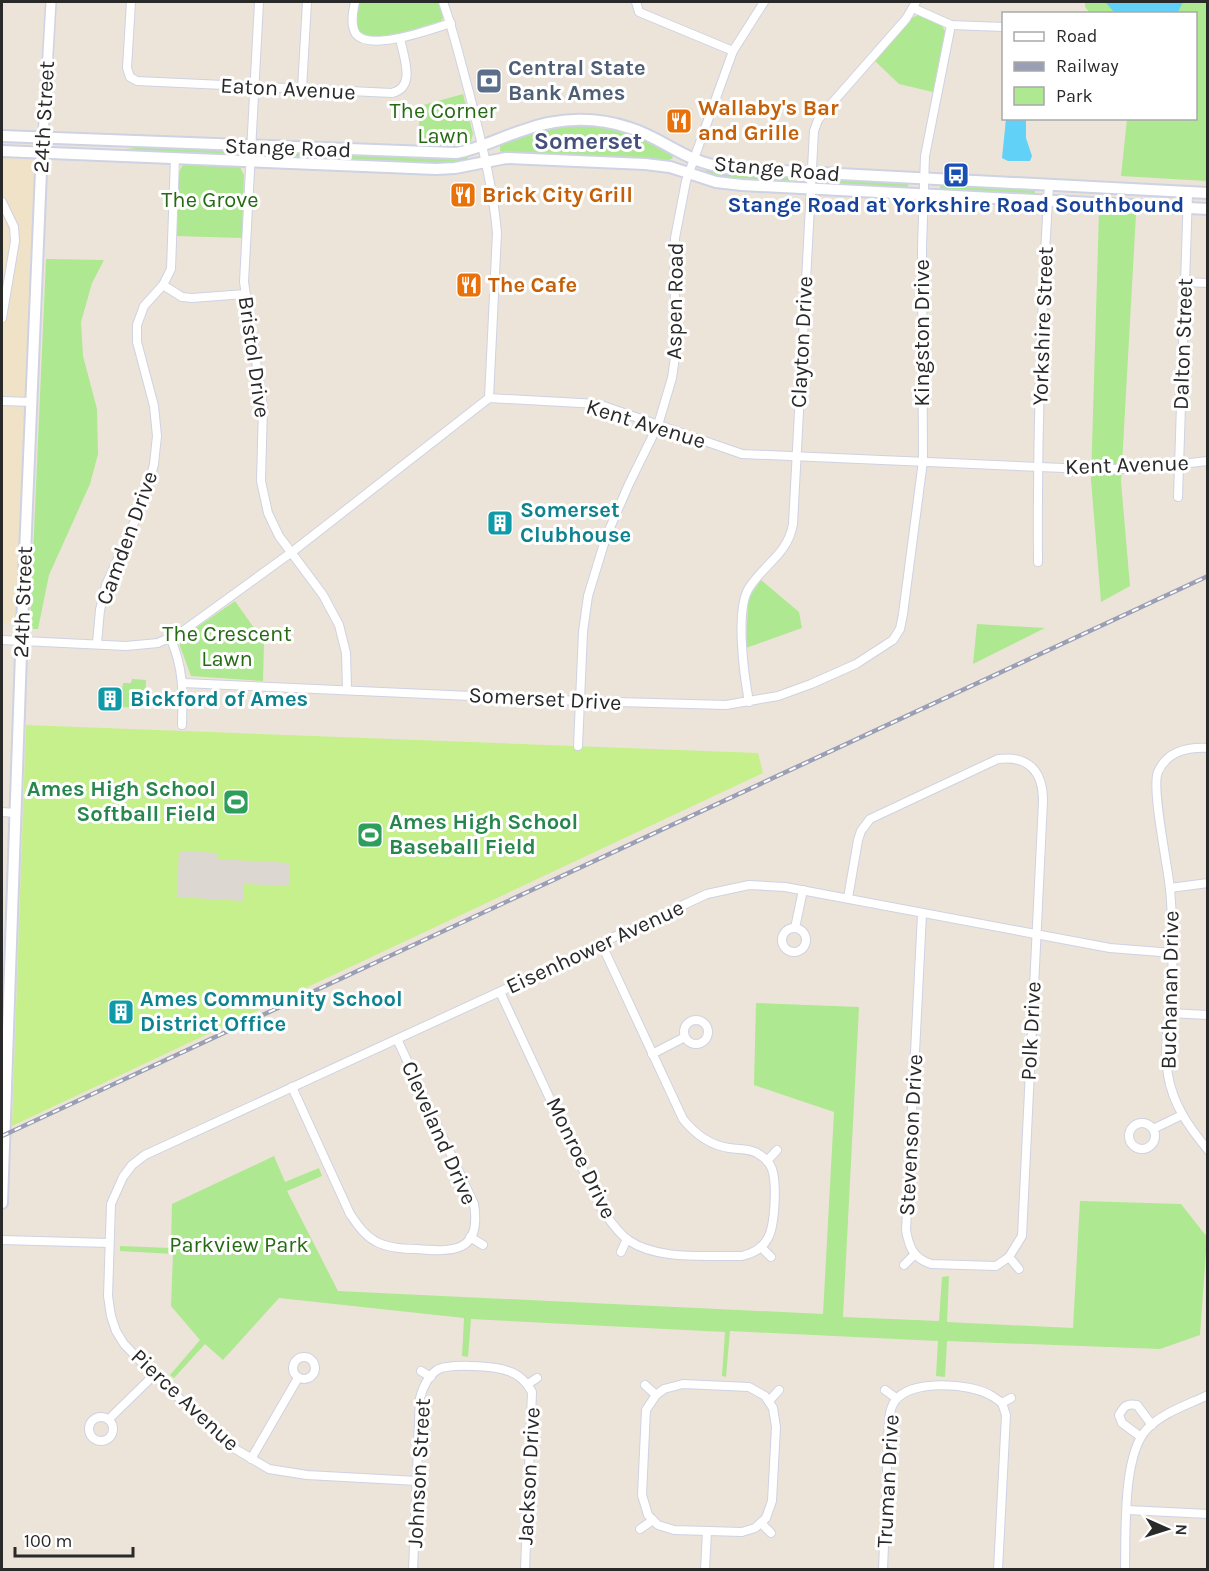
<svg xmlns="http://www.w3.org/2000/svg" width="1209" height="1571" viewBox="0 0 1209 1571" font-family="Karla,sans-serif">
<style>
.education{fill:#f0e2c6}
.green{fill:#aee890}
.pitch{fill:#c6f08b}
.plaza{fill:#dcd7d0}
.water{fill:#62d1f8}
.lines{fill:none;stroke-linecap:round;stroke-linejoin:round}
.minor-casing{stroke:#ced2e3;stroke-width:10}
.tertiary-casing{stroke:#ced2e3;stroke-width:12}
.secondary-casing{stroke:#ced2e3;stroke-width:14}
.minor{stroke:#fff;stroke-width:8}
.tertiary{stroke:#fff;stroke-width:9}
.secondary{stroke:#fff;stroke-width:10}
.rail-casing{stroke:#9b9fb5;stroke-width:4.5}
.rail{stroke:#fff;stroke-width:2;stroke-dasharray:7;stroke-linecap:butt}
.labels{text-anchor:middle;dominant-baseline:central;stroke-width:6;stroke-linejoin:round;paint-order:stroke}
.service-label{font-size:22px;font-weight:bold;fill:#4e5e75;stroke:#fff;text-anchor:start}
.street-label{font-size:22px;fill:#292929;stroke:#fff}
.food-label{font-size:22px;font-weight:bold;fill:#c56008;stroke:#fff;text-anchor:start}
.park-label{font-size:22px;fill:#266a14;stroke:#fff}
.transit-label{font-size:22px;font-weight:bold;fill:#164399;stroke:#fff}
.culture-label{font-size:22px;font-weight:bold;fill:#0d838f;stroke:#fff;text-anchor:start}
.leisure-label{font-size:22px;font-weight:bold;fill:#27864d;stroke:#fff;text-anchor:end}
.neighbourhood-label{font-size:24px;font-weight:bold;fill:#46507c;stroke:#fff}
</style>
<rect width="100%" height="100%" fill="#ece4d9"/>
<path class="education" d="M2,151l40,1 -20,473 -20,-1z"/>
<g class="green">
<path d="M359,2h79l5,16 -2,3c-26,7 -104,39 -82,-19z"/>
<path d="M1085,2h122v179l-86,-5 6,-57 69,-1v-104l-106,-1 -5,-6z"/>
<path d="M918,15l24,11 3,5 -12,61 -34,-8 -24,-23 37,-43z"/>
<path d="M463,94l10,40 -3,10 -9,3 -1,-3 -22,2 -20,-1 2,-39z"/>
<path d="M568,124l36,2 30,7 37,20 2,5 -6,3 -163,-8 -4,-2v-6c21,-13 45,-16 68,-21z"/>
<path d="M159,146l75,2 -1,6 -118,-4z"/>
<path d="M267,150l173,8 27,-2 1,5 -18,3h-26l-158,-9z"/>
<path d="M184,163l40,3 15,-1 5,10 -2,63 -66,-2 3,-64z"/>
<path d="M707,168l86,8v6l-67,-4 -21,-5z"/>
<path d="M826,178l82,4v6l-82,-4z"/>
<path d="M940,184l95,5v5l-95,-5z"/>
<path d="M1099,212l37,2 -15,268 9,104 -29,16 -10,-122z"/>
<path d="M46,259l58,1 -12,23 -11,39 2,34 14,53 1,45 -8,30 -41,91 -11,54h-7l-1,-6z"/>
<path d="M761,580l38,32 3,16 -56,20 2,-49z"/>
<path d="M235,601l29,41 -1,39 -72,-5 -11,-30v-7z"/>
<path d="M977,624l68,4 -72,36z"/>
<path d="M132,679l14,1 -1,27 -5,-1v2l-21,-1v-16h3l1,-8h8z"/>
<path d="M756,1003l103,4 -16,310 96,4 3,-44 7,-1 -2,46 126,6 7,-127 101,3 26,33 -7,98 -40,14 -213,-8 -2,36 -9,-1 2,-35 -208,-10 -4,46 -4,-1 3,-44 -254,-13 -3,38 -6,-1 2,-38 -185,-20 -56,62 -18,-16 -31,34 -4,-3 30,-35 -29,-34 2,-52 -53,-3v-5l51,2 1,-44 102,-48 11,26 34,-14 3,8 -35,15 51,100 485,23 11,-202 -80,-27z"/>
</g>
<path class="pitch" d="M26,725l732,28 5,20 -751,353z"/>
<path class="plaza" d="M179,851l38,2v6l73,4 -1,23 -45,-2 -1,17 -66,-4z"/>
<g class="water">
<path d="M1105,2h78l-6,12 -62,-1z"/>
<path d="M1006,119h20v19l6,18 -2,5h-22l-6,-3z"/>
</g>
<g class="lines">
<defs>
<g id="minor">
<path d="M131,2l-4,66 3,9 7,4 255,12c25,-6 11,-37 8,-55"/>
<path d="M259,2l-15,280 19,125 -2,74 7,32 11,23 44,59 16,30 7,28 1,36"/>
<path d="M355,2c-2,9 -5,23 1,32 14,18 76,-5 95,-11"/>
<path d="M443,2c11,30 18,62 27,94 11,45 23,90 27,137l-8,165"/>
<path d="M636,2l3,10 94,39"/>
<path d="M913,8l38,17 53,2"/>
<path d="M302,89l5,-87"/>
<path d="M2,202l12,25 1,14 -13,77"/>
<path d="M1186,282l22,1"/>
<path d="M163,285l19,12 10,1 53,-4"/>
<path d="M2,401l30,1"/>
<path d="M1178,497l10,-305"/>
<path d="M1038,562c-1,-126 3,-252 11,-377"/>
<path d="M170,637c14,32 13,55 12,88"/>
<path d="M2,640l124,6 32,-3 25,-12 109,-79 197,-154 109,6 144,50 345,15h48l73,-8"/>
<path d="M97,643l3,-33 6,-25 40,-89 8,-32 3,-28 -3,-30 -17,-64v-17l7,-19 19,-21 8,-16 4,-111"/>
<path d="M183,683l398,18 145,4 52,-9 33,-12 45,-20 37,-24 7,-11 3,-15 20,-153 -1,-214 3,-91 26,-131"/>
<path d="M749,702c-5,-27 -14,-92 0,-114 15,-24 39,-34 44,-64l21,-393 4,-11 8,-10 80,-91 10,-17"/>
<path d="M578,746l5,-114 5,-36 18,-59 23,-53 29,-59 14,-47 4,-28 1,-27 -3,-38 1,-47 11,-57 47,-130 31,-49"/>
<path d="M1208,748c-20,-1 -41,3 -50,24 -7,15 10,95 12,117 3,32 3,63 2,95 -2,30 -9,60 -4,91 5,30 21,52 40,75"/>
<path d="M2,812l13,1"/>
<path d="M1170,888l38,-5"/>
<path d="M848,898l10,-58 3,-9 9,-12 128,-60c31,-4 45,13 45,42l-21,435 -13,21 -13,9 -65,-2c-18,-6 -22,-17 -25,-34l16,-316"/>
<path d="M795,928l8,-38"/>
<circle cx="794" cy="940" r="12"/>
<path d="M500,992l101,216c8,11 16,24 27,32 31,21 78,15 114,16 11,-3 20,-7 26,-18 7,-13 9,-54 4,-69 -2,-5 -7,-11 -12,-14 -9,-7 -20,-5 -31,-7 -20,-3 -34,-14 -46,-29l-82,-176"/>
<path d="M1169,1013l39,2"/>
<circle cx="696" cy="1032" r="12"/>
<path d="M652,1054l33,-17"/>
<path d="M292,1087l58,127c7,10 14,21 25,27 12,7 27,8 41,8 37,3 66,4 58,-45l-77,-165"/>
<circle cx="1142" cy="1136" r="13"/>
<path d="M1153,1129l29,-14"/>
<path d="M767,1161l10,-11"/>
<path d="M470,1237l13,8"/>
<path d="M2,1240l107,3"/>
<path d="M761,1247l10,10"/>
<path d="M621,1252l6,-13"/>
<path d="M1009,1257l10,12"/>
<path d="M904,1265l10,-10"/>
<circle cx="304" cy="1368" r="11"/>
<path d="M421,1371l10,6"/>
<path d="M528,1384l9,-6"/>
<path d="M683,1384l66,3 16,9 8,12 3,19 -4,74 -6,17 -11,10 -13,4 -68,-2 -16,-5 -10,-10 -6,-20 4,-85 10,-15 8,-6z"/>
<path d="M645,1385l11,10"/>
<path d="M885,1390l11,8"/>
<path d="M769,1401l10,-11"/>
<path d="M1002,1403l9,-5"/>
<circle cx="101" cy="1429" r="12"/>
<path d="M109,1419l45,-44"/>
<path d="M1141,1437l-19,-14 -3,-8c5,-9 8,-12 18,-10l15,20"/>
<path d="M251,1459l47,-81"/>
<path d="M417,1481l-110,-6 -38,-6 -37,-22 -78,-72 -30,-31 -8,-13 -5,-15 -3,-20 3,-92 12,-27 9,-12 13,-10 428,-197 28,-15 106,-49 42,-9 36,2 325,61 63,5"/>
<path d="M1128,1510l80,4"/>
<path d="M761,1523l10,10"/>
<path d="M640,1529l13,-9"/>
<path d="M413,1570l7,-172c3,-11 8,-22 17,-28 12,-7 58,-4 71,1 11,3 19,12 24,21l-7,178"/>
<path d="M705,1570l2,-39"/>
<path d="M883,1570l6,-151c1,-7 2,-13 6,-18 15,-22 75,-18 95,-6 4,2 8,5 12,8"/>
<path d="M998,1570l8,-155 -4,-12"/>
<path d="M1125,1570c1,-36 -3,-115 22,-141 15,-16 40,-24 61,-34"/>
</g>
<path id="tertiary" d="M43,138l8,-136"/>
<g id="secondary">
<path d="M2,136l454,17c23,-4 43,-15 65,-22 35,-13 73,-15 109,-3 23,7 41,21 62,30 10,5 21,7 32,10l484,25"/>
<path d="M2,151l434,18 19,-1 51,-10 139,6 25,3 46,15 26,3 466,24"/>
<path d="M2,1203l20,-578 20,-478"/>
</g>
</defs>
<use href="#minor" class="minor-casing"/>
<use href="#tertiary" class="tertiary-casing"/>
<use href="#secondary" class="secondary-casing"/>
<use href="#minor" class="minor"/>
<use href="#tertiary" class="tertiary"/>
<use href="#secondary" class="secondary"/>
<defs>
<path id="rail" d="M2,1136l1206,-560"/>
</defs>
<use href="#rail" class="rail-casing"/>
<use href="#rail" class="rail"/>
</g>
<defs>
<symbol id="bank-square" viewBox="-11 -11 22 22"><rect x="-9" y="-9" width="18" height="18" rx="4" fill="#5c6f8a" stroke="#fff"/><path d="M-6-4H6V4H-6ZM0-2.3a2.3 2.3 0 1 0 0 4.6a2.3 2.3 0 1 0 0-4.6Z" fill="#fff"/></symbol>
<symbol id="restaurant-square" viewBox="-11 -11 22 22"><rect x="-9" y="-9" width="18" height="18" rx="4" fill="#e8710a" stroke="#fff"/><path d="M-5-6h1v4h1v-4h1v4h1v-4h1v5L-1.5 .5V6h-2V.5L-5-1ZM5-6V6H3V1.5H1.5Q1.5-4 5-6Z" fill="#fff"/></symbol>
<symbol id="bus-square" viewBox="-11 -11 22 22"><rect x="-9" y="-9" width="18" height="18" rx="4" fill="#1a4fb4" stroke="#fff"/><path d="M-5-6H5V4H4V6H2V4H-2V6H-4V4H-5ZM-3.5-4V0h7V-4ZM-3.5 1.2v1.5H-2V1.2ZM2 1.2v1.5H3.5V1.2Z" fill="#fff"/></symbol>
<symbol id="building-square" viewBox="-11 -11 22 22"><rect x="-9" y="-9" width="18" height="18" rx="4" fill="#0f9aa8" stroke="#fff"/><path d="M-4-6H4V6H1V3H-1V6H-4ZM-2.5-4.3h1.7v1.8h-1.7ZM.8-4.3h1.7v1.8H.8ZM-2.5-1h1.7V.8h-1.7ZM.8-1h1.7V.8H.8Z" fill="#fff"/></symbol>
<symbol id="stadium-square" viewBox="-11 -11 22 22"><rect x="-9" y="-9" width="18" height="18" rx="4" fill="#2e9e5b" stroke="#fff"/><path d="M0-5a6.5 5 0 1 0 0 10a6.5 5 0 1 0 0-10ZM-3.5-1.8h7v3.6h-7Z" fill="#fff"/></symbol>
</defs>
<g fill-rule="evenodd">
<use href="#bank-square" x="474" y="66" width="30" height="30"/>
<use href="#restaurant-square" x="664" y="106" width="30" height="30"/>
<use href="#bus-square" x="941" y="160" width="30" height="30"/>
<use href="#restaurant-square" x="448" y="180" width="30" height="30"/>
<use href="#restaurant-square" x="454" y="270" width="30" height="30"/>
<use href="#building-square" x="485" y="508" width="30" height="30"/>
<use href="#building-square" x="95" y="684" width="30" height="30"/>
<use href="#stadium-square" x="221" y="787" width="30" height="30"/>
<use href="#stadium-square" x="355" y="820" width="30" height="30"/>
<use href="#building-square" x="106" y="997" width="30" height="30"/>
</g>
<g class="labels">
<g class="service-label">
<text x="508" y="68">Central State<tspan x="508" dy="25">Bank Ames</tspan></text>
</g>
<g class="street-label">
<text transform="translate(288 89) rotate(3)">Eaton Avenue</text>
<text transform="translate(44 117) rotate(-87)">24th Street</text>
<text transform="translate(288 148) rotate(2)">Stange Road</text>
<text transform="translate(777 169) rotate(5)">Stange Road</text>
<text transform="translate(675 301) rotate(-89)">Aspen Road</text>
<text transform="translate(1043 326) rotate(-88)">Yorkshire Street</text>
<text transform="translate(922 333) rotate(-90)">Kingston Drive</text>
<text transform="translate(802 342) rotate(-87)">Clayton Drive</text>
<text transform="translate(1183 344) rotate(-88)">Dalton Street</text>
<text transform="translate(254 357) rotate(82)">Bristol Drive</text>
<text transform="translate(646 424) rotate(17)">Kent Avenue</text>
<text transform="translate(1127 465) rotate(-2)">Kent Avenue</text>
<text transform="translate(127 538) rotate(-70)">Camden Drive</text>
<text transform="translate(23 602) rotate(-88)">24th Street</text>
<text transform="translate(545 699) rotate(3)">Somerset Drive</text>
<text transform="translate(595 947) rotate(-25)">Eisenhower Avenue</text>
<text transform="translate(1170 990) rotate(-89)">Buchanan Drive</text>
<text transform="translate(1031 1031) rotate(-87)">Polk Drive</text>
<text transform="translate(439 1133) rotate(66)">Cleveland Drive</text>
<text transform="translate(911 1135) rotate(-87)">Stevenson Drive</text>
<text transform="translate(581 1158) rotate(64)">Monroe Drive</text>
<text transform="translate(185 1400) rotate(43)">Pierce Avenue</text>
<text transform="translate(419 1473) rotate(-87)">Johnson Street</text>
<text transform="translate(529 1476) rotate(-87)">Jackson Drive</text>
<text transform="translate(888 1481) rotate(-87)">Truman Drive</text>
</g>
<g class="food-label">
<text x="698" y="108">Wallaby's Bar<tspan x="698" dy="25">and Grille</tspan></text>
<text x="482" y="195">Brick City Grill</text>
<text x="488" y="285">The Cafe</text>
</g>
<g class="park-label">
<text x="443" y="111">The Corner<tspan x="443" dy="25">Lawn</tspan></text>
<text x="210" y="200">The Grove</text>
<text x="227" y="634">The Crescent<tspan x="227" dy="25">Lawn</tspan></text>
<text x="239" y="1245">Parkview Park</text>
</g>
<g class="transit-label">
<text x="956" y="205">Stange Road at Yorkshire Road Southbound</text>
</g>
<g class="culture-label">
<text x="520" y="510">Somerset<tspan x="520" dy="25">Clubhouse</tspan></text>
<text x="130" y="699">Bickford of Ames</text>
<text x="140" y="999">Ames Community School<tspan x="140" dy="25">District Office</tspan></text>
</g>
<g class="leisure-label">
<text x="216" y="789">Ames High School<tspan x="216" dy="25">Softball Field</tspan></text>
<text x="389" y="822" text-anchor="start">Ames High School<tspan x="389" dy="25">Baseball Field</tspan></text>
</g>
<g class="neighbourhood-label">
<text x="588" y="141">Somerset</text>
</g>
</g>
<rect width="1209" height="1571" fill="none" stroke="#292929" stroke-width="6"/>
<rect x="1002" y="12" width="195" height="108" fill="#ffffff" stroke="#a9a9a9" stroke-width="1.5"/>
<rect x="1014" y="32" width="30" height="9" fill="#ffffff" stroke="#a9a9a9" stroke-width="1.5"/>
<text x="1056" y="42" font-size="18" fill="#292929">Road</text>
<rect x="1014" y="62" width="30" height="9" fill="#9b9fb5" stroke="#a9a9a9" stroke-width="1.5"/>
<text x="1056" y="72" font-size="18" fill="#292929">Railway</text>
<rect x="1014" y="87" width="30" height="18" fill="#aee890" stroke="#a9a9a9" stroke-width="1.5"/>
<text x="1056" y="102" font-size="18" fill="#292929">Park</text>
<g transform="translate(1167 1529) rotate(93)" stroke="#ffffff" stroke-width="4.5" paint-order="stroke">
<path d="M0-4.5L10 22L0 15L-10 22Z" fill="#292929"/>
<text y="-9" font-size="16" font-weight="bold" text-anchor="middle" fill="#292929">N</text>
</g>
<path d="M15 1547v9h118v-9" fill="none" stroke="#292929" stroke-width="3"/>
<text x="24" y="1547" font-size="18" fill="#292929" stroke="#ffffff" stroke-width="4.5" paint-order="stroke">100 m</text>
</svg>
